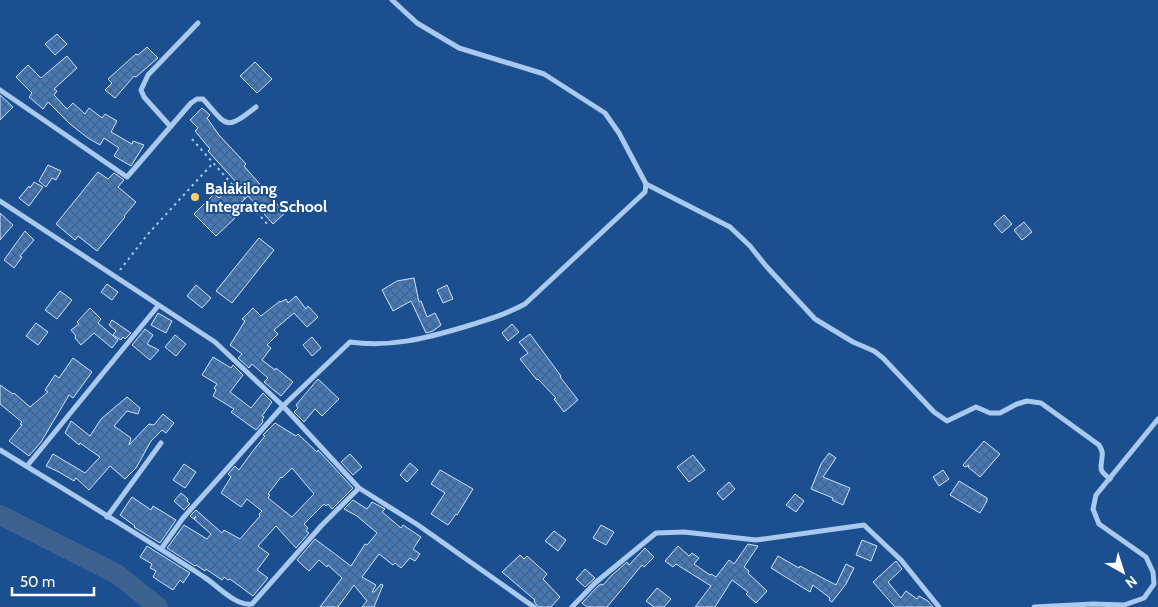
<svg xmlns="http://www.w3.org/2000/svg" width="1158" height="607" viewBox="0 0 1158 607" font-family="Cabin,sans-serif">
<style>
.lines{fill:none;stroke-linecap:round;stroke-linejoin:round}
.river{stroke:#3c6290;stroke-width:20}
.building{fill:url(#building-cross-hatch);stroke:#cfe3fa;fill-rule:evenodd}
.path{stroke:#a9c9ee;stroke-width:2;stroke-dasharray:2.5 4;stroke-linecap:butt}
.minor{stroke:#a9c9ee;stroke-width:5}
.poi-dot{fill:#ffd166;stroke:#1b4f8f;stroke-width:2}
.labels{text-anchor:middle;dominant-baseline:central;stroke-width:4;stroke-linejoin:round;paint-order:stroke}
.poi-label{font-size:16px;font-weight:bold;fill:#fff;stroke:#1b4f8f;text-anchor:start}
</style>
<defs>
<pattern id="building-cross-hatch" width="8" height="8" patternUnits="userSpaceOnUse" patternTransform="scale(1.25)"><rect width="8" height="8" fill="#4478b7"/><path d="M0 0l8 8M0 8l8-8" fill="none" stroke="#486282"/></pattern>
</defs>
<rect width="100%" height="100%" fill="#1b4f8f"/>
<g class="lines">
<path class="river" d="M0,515l117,59 41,33"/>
</g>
<g class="building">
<path d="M57,34l10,10 -12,11 -10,-11z"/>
<path d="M147,47l11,11 -22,19 -2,-1 -19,22 -10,-8 7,-7 -4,-4 28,-25 2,1z"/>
<path d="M67,56l10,12 -23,21 3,2 -3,4 13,14 6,-6 12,11 4,-6 13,10 3,-4 12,7 -6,11 21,12 1,-3 11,4 -13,21 -17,-10 5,-8 -15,-10 -4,7 -12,-7 -18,-14 -22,-22 -5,7 -14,-12 3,-4 -16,-16 12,-12 13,13z"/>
<path d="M255,62l17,17 -15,14 -17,-17z"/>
<path d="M0,95l13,12 -13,13z"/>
<path d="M202,108l8,7 -3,3 12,17 27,29 -2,2 41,47 -12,11 -25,-28 -16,15 5,5 -21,20 -22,-22 20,-20 5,4 17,-16 -28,-31 2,-2 -15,-18 3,-3 -8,-8z"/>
<path d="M48,165l13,6 -5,9 -4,-2 -6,9 -7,-6z"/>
<path d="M98,172l10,7 6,-6 10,7 -6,7 18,15 -12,14 1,1 -28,34 -19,-15 -3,4 -19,-16z"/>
<path d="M34,182l9,5 -14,19 -10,-8 10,-12 1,2z"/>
<path d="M0,213l13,12 -13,15z"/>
<path d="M1004,215l8,9 -10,9 -8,-9z"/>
<path d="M1024,222l8,10 -10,8 -8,-10z"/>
<path d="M25,231l9,9 -14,16 2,1 -8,11 -10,-8z"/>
<path d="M259,238l15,12 -42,53 -16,-12z"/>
<path d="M414,278l5,24 2,-1 6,16 8,-4 6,12 -8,6 -7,2 -15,-32 -18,10 -11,-21 15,-9z"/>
<path d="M107,284l11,8 -6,8 -11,-8z"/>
<path d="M196,285l15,13 -9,10 -15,-12z"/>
<path d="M447,285l6,14 -10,4 -6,-13z"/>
<path d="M60,291l12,9 -15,19 -12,-9z"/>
<path d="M296,296l10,13 2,-3 10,11 -11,10 -13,-14 -20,17 4,4 -11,11 4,3 -9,12 13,10 1,-2 17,14 -12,14 -17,-14 4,-4 -16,-14 -3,4 -11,-10 4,-4 -12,-9 15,-24 -3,-2 11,-11 8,8 19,-15 1,1 5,-3 2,4z"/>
<path d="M90,308l11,11 -3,4 20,17 -6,8 -18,-15 -13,12 -6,-7 1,-2 -5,-6 8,-6 -2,-2z"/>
<path d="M158,313l14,8 -6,12 -15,-8z"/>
<path d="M112,320l19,13 -6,6 -2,-2 -2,3 -8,-5 3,-4 -7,-6z"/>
<path d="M36,323l12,9 -10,13 -12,-9z"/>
<path d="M512,324l7,8 -11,9 -6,-8z"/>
<path d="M145,329l8,6 -6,9 12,6 -9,10 -18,-15z"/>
<path d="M530,334l31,42 -1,1 18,23 -14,12 -10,-13 2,-1 -18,-19 -1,1 -17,-21 8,-6 -9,-11z"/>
<path d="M175,335l11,9 -10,12 -11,-9z"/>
<path d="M312,337l9,11 -9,8 -9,-11z"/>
<path d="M213,357l18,11 2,-3 10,10 -13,17 21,16 12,-15 9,9 -10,14 2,1 -2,3 1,2 -7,8 -25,-18 3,-3 -21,-13 3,-6 -2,-2 3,-4 -15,-9z"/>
<path d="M73,358l19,14 -19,26 -4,-3 -28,47 -12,14 -20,-15 13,-16 -2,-1 2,-2 -22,-18v-19l13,9 1,-1 16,14 18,-15 -3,-2 10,-15 4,3z"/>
<path d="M318,379l21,20 -17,17 -7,-7 -11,13 -10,-10 4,-4 -2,-3z"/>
<path d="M127,397l13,11 -2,6 -11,-3 -13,15 17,12 -2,7 20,-21 5,1 9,-11 11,9 -8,10 -4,-3 -11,11 -15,27 -11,11 -15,-13 -21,24 -13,-12 -2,3 -15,-9 -13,-6 7,-12 32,19 15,-16 -20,-14 -1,2 -14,-12 6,-12 19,15 11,-17z"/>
<path d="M275,423l21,13 2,-2 19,18 1,-2 35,38 -21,21 -4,-5 -2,2 -2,-2 -20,20 4,4 -2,3 3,2 -13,15 -20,-22 -18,20 11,8 -12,16 11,8 -15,18 -23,-17 -2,1 -4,-3 -2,3 -16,-11 -1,2 -9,-6 -1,1 -28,-18 17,-23 23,14 4,-5 -17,-15 2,-3 -2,3 -4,-3 6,-6 26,23 2,-3 16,9 20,-23 -1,-2 3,-3 -15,-12 -6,8 -20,-14 10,-16 -3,-3 7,-8 4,4 13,-18 13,-16 -2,-1zM292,468l22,26 -22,23 -24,-19 2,-3 -2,-1 13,-17 1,1z"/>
<path d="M984,441l16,13 -20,23 -12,-10 1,-2 -4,2 -2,-2z"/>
<path d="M829,453l7,5 -13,19 27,11 -7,17 -11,-5 1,-2 -22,-9 10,-25z"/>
<path d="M350,454l12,13 -9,8 -12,-13z"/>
<path d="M693,455l12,15 -16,12 -12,-15z"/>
<path d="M410,463l8,7 -11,12 -7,-7z"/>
<path d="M184,464l12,8 -11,16 -12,-8z"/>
<path d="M440,470l33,19 -16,26 -1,-1 -8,11 -17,-11 14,-21 -14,-9z"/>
<path d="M943,470l6,9 -10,7 -6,-9z"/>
<path d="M959,481l28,17v3l-7,12 -30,-18z"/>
<path d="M729,482l6,7 -12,11 -6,-7z"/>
<path d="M181,493l7,6 -1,2 3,3 -6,6 -10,-9z"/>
<path d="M795,494l9,7 -8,11 -10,-7z"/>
<path d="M132,497l19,13 2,-4 23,14 -16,23 -26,-16 1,-1 -15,-11z"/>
<path d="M353,500l14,9 5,-7 13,7 -3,3 19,16 2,-3 18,12 -8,12 7,5 -5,7 -5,-3 -9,10 -6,-5 -2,2 -14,-11 -17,23 14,8 -4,7h2l7,-8 2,1 -9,22h-12l5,-6 -13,-16 -16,22h-18l22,-29 -14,-13 -1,2 -8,-7 -10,11 -12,-11 18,-21 36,27 14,-22 2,1 10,-12 -20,-17 -13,-7z"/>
<path d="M601,525l13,7 -8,13 -13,-7z"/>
<path d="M554,531l12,9 -8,11 -13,-10z"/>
<path d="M862,540l15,6 -6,15 -15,-6z"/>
<path d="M748,544l10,2 -14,21 5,4 -1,2 19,18 -11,12 -10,-9 2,-2 -16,-12 -17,27h-20l16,-21 -35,-22 -3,3 -8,-6 13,-15 11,10 3,-3 7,5 -5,6 16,11 1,-1 5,3 13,-17 5,4z"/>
<path d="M147,546l43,27 -7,10 -3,-3 -7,10 -20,-13 3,-6 -6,-3 2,-4 -12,-7z"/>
<path d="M645,548l9,9 -10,10 -2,-2 -35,42h-20l-5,-4 16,-17 3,-2 2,1 9,-10 15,-13 2,3z"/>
<path d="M520,555l4,4 3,-3 20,18 -4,5 17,18 -9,10h-13l-4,-6 1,-1 -33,-28z"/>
<path d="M778,556l21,12 1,-2 36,19 10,-21 8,4 -8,16 -14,18 -3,-2 1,-2 -17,-13 -3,7 -39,-24z"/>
<path d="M896,561l6,8 -14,13 13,16 5,-7 11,8 2,-3 9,5 5,6h-38l-22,-25z"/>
<path d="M585,569l10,9 -10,9 -9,-8z"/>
<path d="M657,588l14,11 -7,8h-10l-8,-6z"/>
</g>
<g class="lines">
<g class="path">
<path d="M192,139l77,87"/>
<path d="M120,270l28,-36 65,-71"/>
</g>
<g class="minor">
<path d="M0,90l127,87 64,-74 6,-4h6c25,28 22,32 53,8"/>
<path d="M170,126l-26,-29 -3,-7 7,-15 50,-52"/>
<path d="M646,184l84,43 20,19 16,20 49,53 38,23 21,9 9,7 51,54 13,9 29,-14 14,6h10l17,-9 10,-3 14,2 58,42c2,3 4,8 3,12 -1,13 -4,12 8,22"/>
<path d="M0,201l215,141 68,64 76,82 59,37 116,82"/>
<path d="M0,450c68,42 137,83 204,127 13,8 32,30 48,27l70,-79 37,-37"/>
<path d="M27,466l131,-160"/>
<path d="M107,517l54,-74"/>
<path d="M161,549l22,-31 100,-112 67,-64c39,6 77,-4 114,-15 23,-7 40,-12 61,-23l120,-112 1,-8 -27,-51 -14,-20 -61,-39 -85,-26 -42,-25 -25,-23"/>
<path d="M572,607l23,-24 61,-50 28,-1 72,8 108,-15 37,35 38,47"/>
<path d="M1034,607l59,-3 31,1 20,-7 10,-14 -1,-12 -7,-15 -47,-33 -6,-15 3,-14 62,-76"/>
</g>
</g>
<circle class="poi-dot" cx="195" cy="197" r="5"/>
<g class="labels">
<g class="poi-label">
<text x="205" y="188">Balakilong<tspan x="205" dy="18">Integrated School</tspan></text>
</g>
</g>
<g transform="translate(1123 572) rotate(141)" stroke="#1b4f8f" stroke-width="4" paint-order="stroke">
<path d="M0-4L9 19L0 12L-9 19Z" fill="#ffffff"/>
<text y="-8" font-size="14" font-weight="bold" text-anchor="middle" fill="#ffffff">N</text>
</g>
<path d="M12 587v8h82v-8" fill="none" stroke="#ffffff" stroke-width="2.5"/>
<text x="20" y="587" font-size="15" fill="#ffffff" stroke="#1b4f8f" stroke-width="4" paint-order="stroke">50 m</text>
</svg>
